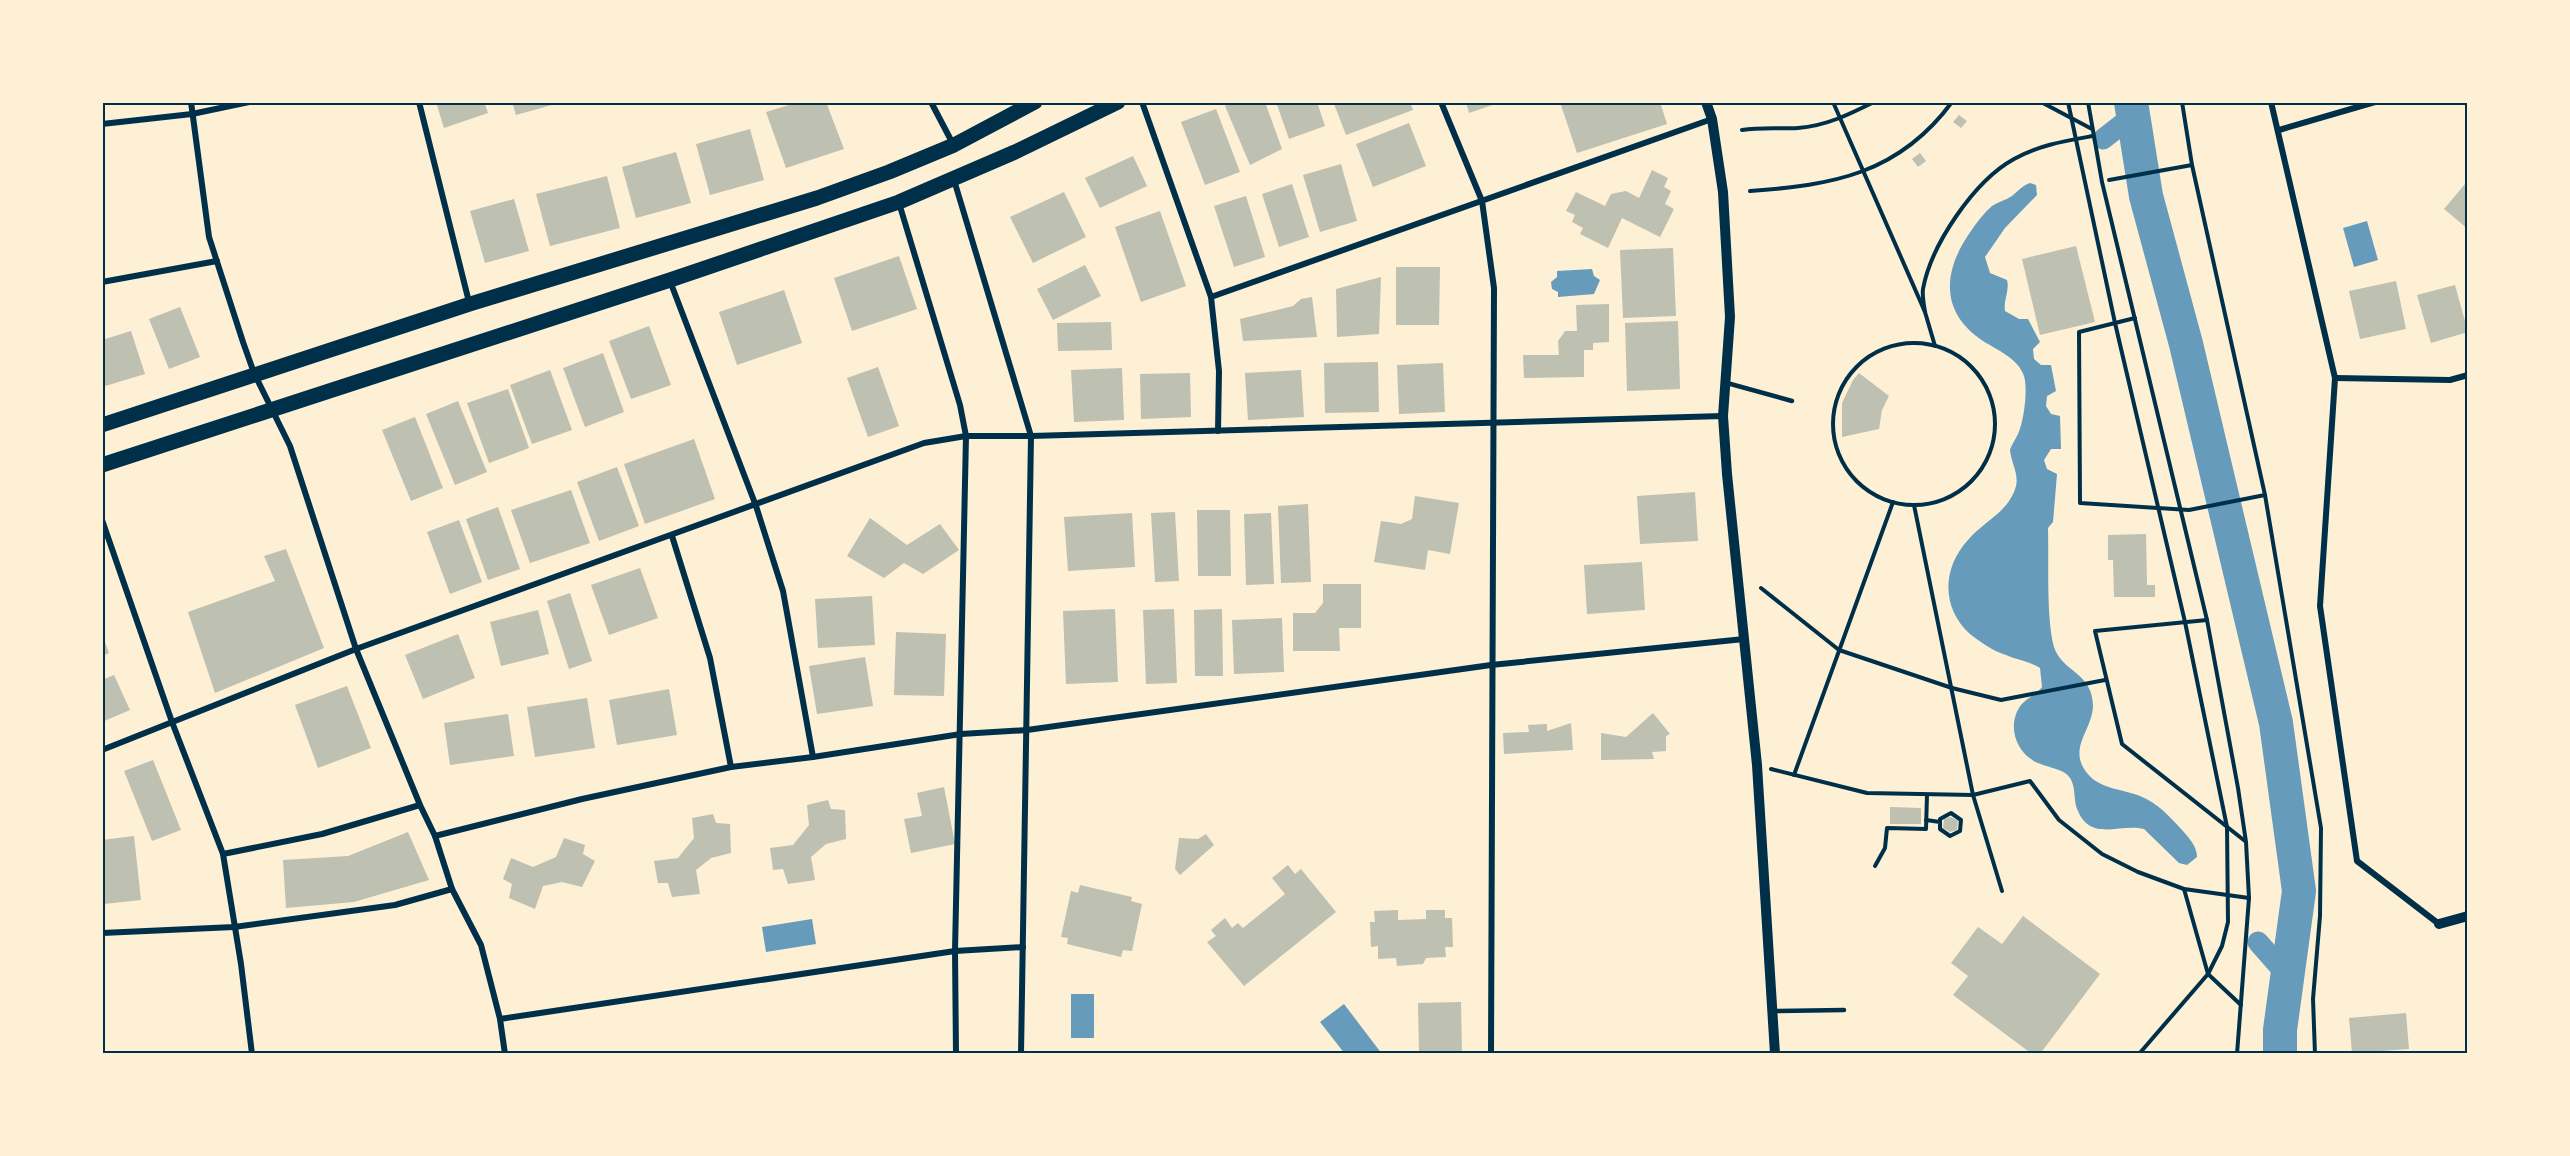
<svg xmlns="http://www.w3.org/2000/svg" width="2570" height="1156" viewBox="0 0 2570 1156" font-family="'Sofia Sans Condensed',sans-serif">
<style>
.water{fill:#669bbc}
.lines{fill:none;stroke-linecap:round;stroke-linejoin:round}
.canal{stroke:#669bbc;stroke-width:21}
.river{stroke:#669bbc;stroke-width:34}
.building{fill:#bec0b2}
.path{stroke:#003049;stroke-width:4}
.service{stroke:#003049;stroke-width:4.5}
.minor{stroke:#003049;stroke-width:6}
.tertiary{stroke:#003049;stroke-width:10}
.primary{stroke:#003049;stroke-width:15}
.neatline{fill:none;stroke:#003049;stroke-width:2}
</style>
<rect width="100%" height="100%" fill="#fdf0d5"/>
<g class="water">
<path d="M2030,183l6,2 1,10 -32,33 -20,29 5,16 17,7c3,11 -4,20 -2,31l14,8h9l12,23 -7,7 1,10 7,6h10l5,26 -9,5 -1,10 5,8 9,2 1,33h-10l-7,11 3,9 10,5 -4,48 -5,6c1,33 -2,89 6,119 8,25 38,25 39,58 0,25 -26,43 -6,68 12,16 36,16 53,23 18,7 30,21 42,34 7,8 15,16 15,27l-10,8 -8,-2 -35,-34c-24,-6 -53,13 -66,-18 -6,-12 0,-29 -13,-38 -8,-5 -18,-6 -27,-10 -22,-9 -32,-38 -17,-58 6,-7 15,-10 21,-18l-2,-19c-11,-7 -23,-8 -34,-13 -13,-4 -26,-13 -36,-21 -29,-26 -28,-66 -2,-94 16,-19 41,-28 48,-54 3,-12 -5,-24 -6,-36 2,-6 5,-10 8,-16 6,-13 10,-45 6,-58 -6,-18 -27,-26 -41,-35 -44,-29 -40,-71 -12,-110 6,-9 13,-18 21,-25 6,-4 14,-6 20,-10 6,-5 11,-11 18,-13z"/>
<path d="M2367,221l11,39 -24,7 -11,-39z"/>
<path d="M1592,269l2,7 6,4 -6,14 -36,3v-5l-6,-3 -1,-7 6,-5v-6z"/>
<path d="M812,919l4,25 -50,8 -4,-25z"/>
<rect x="1071" y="994" width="23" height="44"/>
<path d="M1344,1004l38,50h-37l-25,-32z"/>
</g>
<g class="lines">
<g class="canal">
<path d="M2103,139l31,-24"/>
<path d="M2258,942l29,33"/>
</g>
<path class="river" d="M2131,102l15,94 40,148 90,379 23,168 -19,139v24"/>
</g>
<g class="building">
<path d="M436,102h48l4,11 -44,15z"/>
<path d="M512,102h47v1l-43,12z"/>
<path d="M799,102h27l18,47 -58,19 -20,-56z"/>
<path d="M1231,102h34l17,47 -32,16 -25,-59z"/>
<path d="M1276,102h41l8,24 -36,13z"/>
<path d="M1338,102h72l3,8 -67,25 -12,-31z"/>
<path d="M1466,102h35l-32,11z"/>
<path d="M1560,102h100l7,22 -90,29z"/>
<path d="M1216,109l24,63 -35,13 -24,-63z"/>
<path d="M1959,115l8,6 -6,7 -8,-6z"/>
<path d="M1409,123l17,43 -53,21 -17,-43z"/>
<path d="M750,129l14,51 -54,15 -14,-51z"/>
<path d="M676,152l15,51 -55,15 -14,-51z"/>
<path d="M1920,153l6,8 -8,6 -6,-8z"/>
<path d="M1133,156l14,30 -47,22 -15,-30z"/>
<path d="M1341,164l16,57 -37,11 -17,-57z"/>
<path d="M1652,170l16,8 -4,9 7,4 -6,13 9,5 -14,28 -38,-19 -14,30 -28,-14 3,-6 -11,-6 3,-7 -9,-4 10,-19 29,14 6,-12 15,-3 13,7z"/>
<path d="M607,176l13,52 -70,18 -14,-52z"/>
<path d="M1292,184l17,53 -30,10 -17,-53z"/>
<path d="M2465,184l3,3v42l-24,-20z"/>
<path d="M1064,192l22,45 -53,26 -23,-46z"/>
<path d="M1246,196l19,61 -31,10 -20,-61z"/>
<path d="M514,199l15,52 -44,12 -15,-52z"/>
<path d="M1160,211l26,75 -45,16 -26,-75z"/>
<path d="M2076,246l19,76 -55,13 -18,-76z"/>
<path d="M1673,248l3,68 -53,2 -3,-68z"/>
<path d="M899,256l18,53 -65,22 -18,-53z"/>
<path d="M1085,265l16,31 -48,24 -16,-31z"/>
<path d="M1396,267h44l-1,58h-43z"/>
<path d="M1381,277l-2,57 -42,3 -1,-48z"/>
<path d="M2396,281l10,48 -46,10 -11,-48z"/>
<path d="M2455,285l13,47 -37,11 -14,-48z"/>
<path d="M784,290l18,53 -65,22 -18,-53z"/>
<path d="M1312,297l5,40 -74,4 -3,-22 53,-13 8,-7z"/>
<path d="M1609,304v38l-16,1v7h-9v27l-60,1 -1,-23h36l-1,-14 7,-10h12l-1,-26z"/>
<path d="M180,307l20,50 -31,12 -20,-50z"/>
<path d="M1678,321l2,68 -53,2 -2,-68z"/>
<path d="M1111,322l1,28 -54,1 -1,-28z"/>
<path d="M649,326l22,59 -40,14 -22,-58z"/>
<path d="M131,331l14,43 -43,13v-47z"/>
<path d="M603,353l21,59 -39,15 -22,-59z"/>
<path d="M1378,362l1,50 -54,1 -1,-50z"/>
<path d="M1443,363l2,49 -46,2 -2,-49z"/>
<path d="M878,367l21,59 -31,11 -21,-59z"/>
<path d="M1122,368l2,52 -50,2 -3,-52z"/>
<path d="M550,370l22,60 -40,14 -22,-59z"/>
<path d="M1301,370l3,47 -56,3 -3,-47z"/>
<path d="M1190,373l1,44 -50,2 -1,-45z"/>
<path d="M1859,373l30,23 -7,14 -3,19 -37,8v-34l11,-23z"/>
<path d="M508,389l21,59 -40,15 -22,-60z"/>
<path d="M458,401l29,71 -32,13 -29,-71z"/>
<path d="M415,417l28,71 -32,13 -29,-71z"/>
<path d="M694,439l21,60 -70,25 -21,-60z"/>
<path d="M617,467l22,59 -40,15 -22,-59z"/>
<path d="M571,490l19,53 -60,20 -19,-53z"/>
<path d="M1695,492l3,49 -58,3 -3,-48z"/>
<path d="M1415,496l44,7 -9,51 -22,-4 -3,20 -51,-8 7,-41 20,3 11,-5z"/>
<path d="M1308,504l3,78 -30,1 -3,-77z"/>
<path d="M498,507l22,62 -32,11 -22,-61z"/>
<path d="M1197,510h33l1,66h-33z"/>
<path d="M1175,512l4,69 -24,1 -4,-69z"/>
<path d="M1132,513l3,54 -67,4 -4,-54z"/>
<path d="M1271,513l3,71 -28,1 -2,-71z"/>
<path d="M870,518l37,27 33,-21 19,26 -36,24 -19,-11 -20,15 -37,-22z"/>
<path d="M459,520l23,62 -32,12 -23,-62z"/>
<path d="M2146,534l1,51h8v12h-41l-1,-37h-5v-25z"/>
<path d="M286,549l38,99 -109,45 -27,-81 87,-31 -11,-25z"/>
<path d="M1642,562l3,48 -58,4 -3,-49z"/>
<path d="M640,568l18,50 -49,17 -18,-50z"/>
<path d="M1323,584h38v44h-22l1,23h-47v-38h22l8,-10z"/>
<path d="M570,593l22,68 -23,8 -22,-68z"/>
<path d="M872,596l3,49 -57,3 -3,-49z"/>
<path d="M1115,609l3,73 -52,2 -3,-73z"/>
<path d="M1174,609l3,74 -31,1 -3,-74z"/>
<path d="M1222,609l1,67h-28l-1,-66z"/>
<path d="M538,610l11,44 -48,12 -11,-44z"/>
<path d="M1282,618l2,54 -50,2 -2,-54z"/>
<path d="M896,632l50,2 -2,62 -50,-1z"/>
<path d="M102,634l7,19 -7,3z"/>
<path d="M458,634l17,44 -52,21 -18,-44z"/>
<path d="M865,657l8,49 -56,8 -8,-48z"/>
<path d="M114,675l16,35 -28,12v-42z"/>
<path d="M347,686l24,62 -53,20 -23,-63z"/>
<path d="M669,689l8,46 -60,10 -8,-45z"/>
<path d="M587,698l8,50 -60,9 -8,-50z"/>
<path d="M1653,713l17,21 -4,2v15l-14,1 2,7 -53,1v-27l25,4z"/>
<path d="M508,714l6,42 -64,9 -6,-42z"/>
<path d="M1571,723l2,27 -69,4 -1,-21 26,-1 -1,-7 19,-1v7z"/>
<path d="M153,760l28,70 -29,11 -28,-70z"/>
<path d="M944,787l11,57 -44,9 -7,-34 18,-3 -5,-23z"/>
<path d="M828,800l3,9 14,1 1,29 -20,5 -15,13 4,23 -27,4 -5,-15 -10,1 -3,-22 23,-3 16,-20 -2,-20z"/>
<path d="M1890,807l31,1v16h-31z"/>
<path d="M713,814l3,9 14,1 1,29 -20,5 -15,12 4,24 -28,3 -4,-14h-10l-4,-22 24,-3 16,-20 -2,-20z"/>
<path d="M1951,817l7,4 -1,9 -7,2 -7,-4 1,-9z"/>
<path d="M408,832l21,48 -75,22 -68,6 -3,-48 65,-4z"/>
<path d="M1206,834l8,11 -34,30 -5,-6 4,-31 19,1z"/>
<path d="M134,836l7,64 -37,4 -2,-64z"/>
<path d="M564,838l21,7 -2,9 12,7 -13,26 -20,-5 -19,4 -8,23 -26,-11 3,-14 -9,-5 8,-21 22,9 23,-10z"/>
<path d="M1288,865l7,9 6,-5 35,43 -92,74 -37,-44 9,-6 -5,-6 14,-12 7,10 6,-5 5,5 42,-34 -13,-16z"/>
<path d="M1080,885l52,12 -1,4 11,3 -10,47 -9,-1 -2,7 -54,-13 1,-6 -7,-1 10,-46 7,2z"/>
<path d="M1398,910v10l28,-1v-9h19v8h7l1,29h-8l1,10 -20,1 -3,6 -26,2 -1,-8 -18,1v-13l-7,1 -1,-25h5l-1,-11z"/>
<path d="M2023,916l77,58 -60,80h-8l-79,-59 15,-19 -17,-13 27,-36 24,17z"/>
<path d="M1461,1002l1,52h-43l-1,-51z"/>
<path d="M2406,1013l3,36 -57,4 -3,-35z"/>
</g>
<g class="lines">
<g class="path">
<path d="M1833,102l92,210 10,34"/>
<path d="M2041,102l51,27"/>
<path d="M2068,102l47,221 70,299 42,205 1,95 -6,24 -14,28 -69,80"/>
<path d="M2088,102l14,80 105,438 31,168 8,54 3,56 -12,156"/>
<path d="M2182,102l10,63 73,330 56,333 -1,88 -7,83 2,55"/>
<path d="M1742,130c19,-3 37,-1 56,-2 28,-2 52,-14 76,-26"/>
<path d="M2109,180l83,-15"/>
<path d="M1750,191c83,-6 149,-17 202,-89"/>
<path d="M1925,312c-1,-7 -3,-16 -2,-23 8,-44 51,-108 91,-130 25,-14 51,-18 79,-23"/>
<path d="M2135,318l-56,14 1,171 109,7 76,-15"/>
<circle cx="1914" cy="424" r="81"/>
<path d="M1914,505l59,290 29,96"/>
<path d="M1761,588l78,62 113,38"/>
<path d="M2207,620l-112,11 27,113 123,97"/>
<path d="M1952,688l49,12 104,-20"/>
<path d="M1771,769l96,24 106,2 57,-14 29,39 43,34 36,18 46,17 65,9"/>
<path d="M1794,775l99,-273"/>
<path d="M1926,820l14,2v-3l11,-6 10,7 -1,11 -10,5 -10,-7v-7"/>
<path d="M1875,866l10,-18 2,-20 39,1 1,-34"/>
<path d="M2184,889l24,85 33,31"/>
</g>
<g class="service">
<path d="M1727,383l65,18"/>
<path d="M1773,1011l71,-1"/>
</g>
<g class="minor">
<path d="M191,102l18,135 34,105 11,31 36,73 66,203 64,156 15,31 17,53 29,56 19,74 5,35"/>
<path d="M419,102l50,200"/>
<path d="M931,102l22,42"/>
<path d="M1142,102l69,195 8,74 -1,60"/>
<path d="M1441,102l41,99 12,87 -3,766"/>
<path d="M2271,102l64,276 -15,228 37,255 82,63"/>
<path d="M2467,102l1,3"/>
<path d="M102,124l90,-10 57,-12"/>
<path d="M2279,130l96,-28"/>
<path d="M954,180l77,256 -10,618"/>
<path d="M899,203l61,202 6,31 -11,515 1,103"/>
<path d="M670,281l86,225 27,85 30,166"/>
<path d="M102,282l115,-21"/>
<path d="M1211,297l501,-178"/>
<path d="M2335,378l115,2 18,-5"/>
<path d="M102,520l70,202 51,132 18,110 11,90"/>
<path d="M672,536l38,122 21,109"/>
<path d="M102,750l254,-101 568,-206 42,-7h65l692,-20"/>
<path d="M435,836l147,-37 149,-32 82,-10 148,-23 66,-4 464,-65 253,-26"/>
<path d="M223,854l99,-20 98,-29"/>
<path d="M102,933l132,-6 161,-22 57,-16"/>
<path d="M500,1019l455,-68 68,-4"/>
</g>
<g class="tertiary">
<path d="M1706,102l6,17 11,73 7,125 -7,99 4,58 30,291 18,289"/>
<path d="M2439,924l29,-8"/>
</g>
<g class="primary">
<path d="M102,425l368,-121 347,-106 72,-26 65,-27 81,-43"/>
<path d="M102,465l568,-185 229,-78 116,-50 103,-50"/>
</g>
</g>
<rect width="2570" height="1156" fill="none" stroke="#fdf0d5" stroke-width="207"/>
<rect x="104" y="104" width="2362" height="948" class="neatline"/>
</svg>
